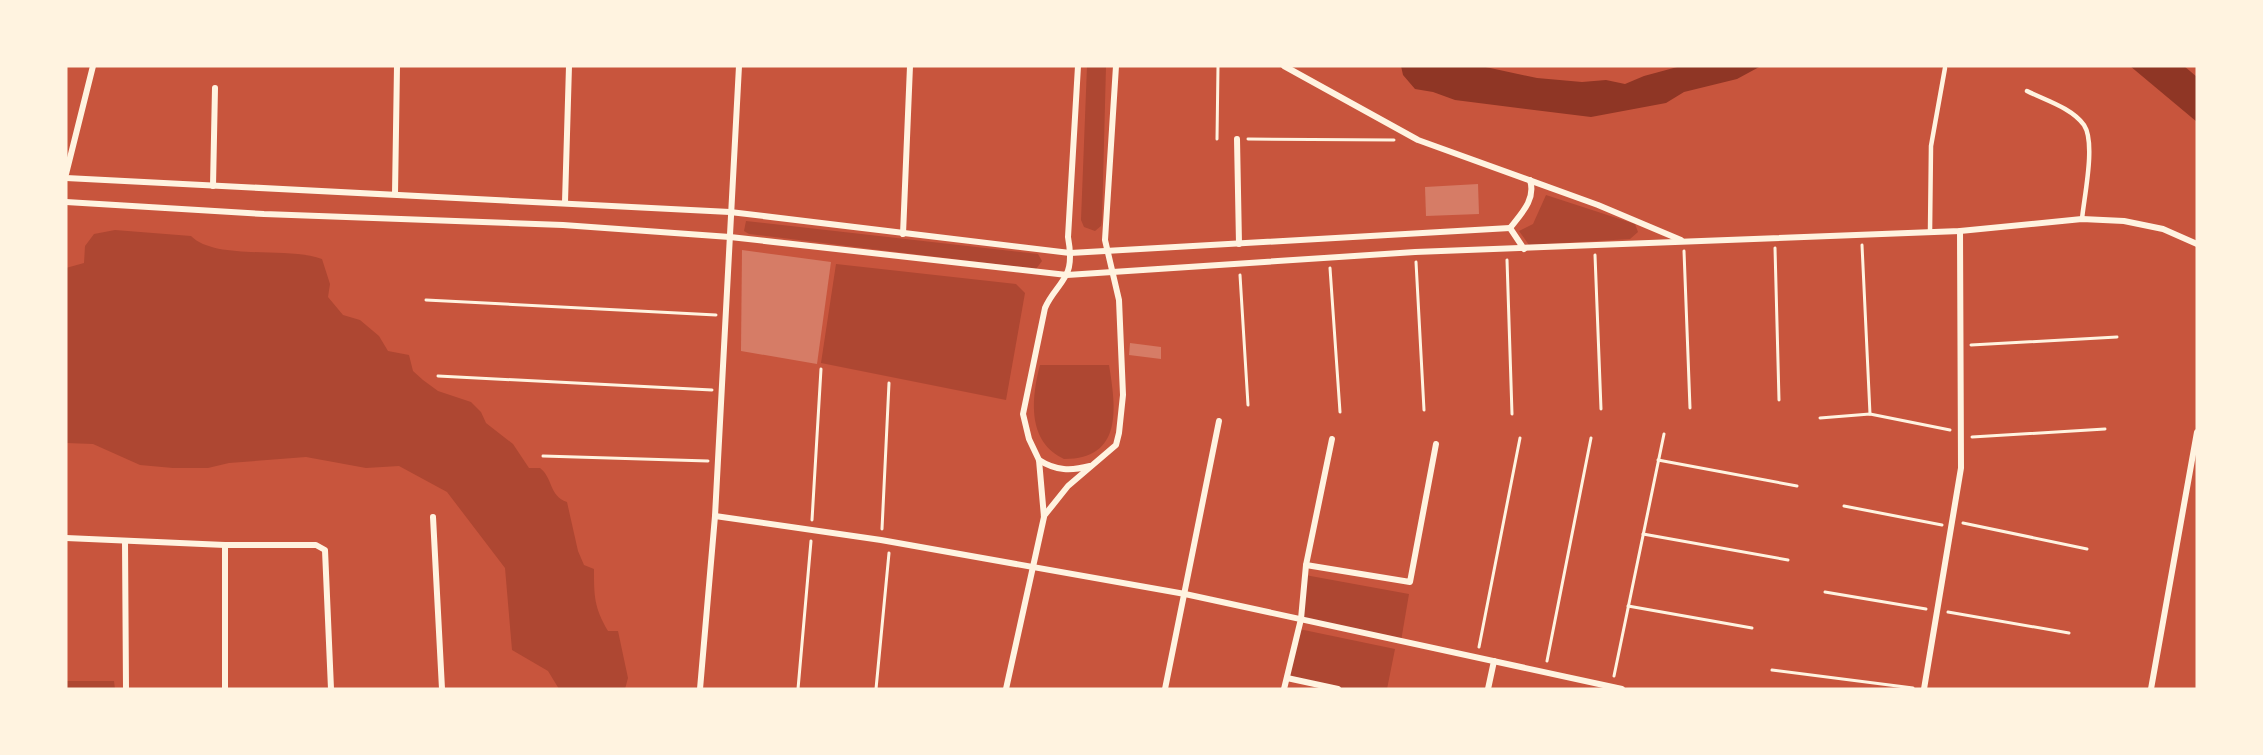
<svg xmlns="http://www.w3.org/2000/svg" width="2263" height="755" viewBox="0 0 2263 755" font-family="Cabin,sans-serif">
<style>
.green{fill:#ae4732}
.water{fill:#8f3625}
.building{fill:#d67c66}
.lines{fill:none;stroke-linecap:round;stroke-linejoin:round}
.path{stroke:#fff3e0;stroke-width:3}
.service{stroke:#fff3e0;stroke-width:4.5}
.minor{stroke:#fff3e0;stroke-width:6}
</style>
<rect width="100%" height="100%" fill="#c8553d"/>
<g class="green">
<path d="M1087,66h19l-4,154 -1,6 -6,5 -11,-4 -3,-7z"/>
<path d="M1546,195l89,29 3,8 -8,7 -101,6 -10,-14 14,-7z"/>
<path d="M746,221l292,33 4,7 -6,8 -287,-35 -5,-3z"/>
<path d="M115,230l76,6c25,25 95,10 131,23l8,25 -2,13 15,18 17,5 19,16 9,15 21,4 4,16 10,9 15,11 33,11 10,10 5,11 27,21 16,24h11c13,10 9,28 27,34l11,49 6,14 10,4c0,27 0,38 14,62h10l10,47 -3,11h-66l-11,-18 -36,-21 -7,-82 -58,-76 -48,-26 -33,2 -60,-11 -77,6 -21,5h-35l-33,-3 -47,-21 -27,-1v-175l18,-5 1,-17 9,-12z"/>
<path d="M836,264l180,20 9,9 -19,107 -185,-37z"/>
<path d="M1040,365h69c7,43 14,94 -45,94 -37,-17 -33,-60 -24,-94z"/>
<path d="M1305,575l104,19 -8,47 -100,-22z"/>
<path d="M1299,629l96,20 -8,40h-49l-51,-11z"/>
<path d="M66,681h48l1,8h-49z"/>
</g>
<g class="water">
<path d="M1401,66h80l56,12 45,4 24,-2 19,4 19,-8 37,-10h80l-24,13 -53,13 -18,11 -75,14 -136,-17 -22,-8 -18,-3 -12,-14z"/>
<path d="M2130,66h54l13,11v45z"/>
</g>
<g class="building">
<path d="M1478,184l1,30 -53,2 -1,-29z"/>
<path d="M742,250l89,12 -14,102 -76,-13z"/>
<path d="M1130,343l31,4v12l-32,-4z"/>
</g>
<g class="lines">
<g class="path">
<path d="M1217,139l1,-73"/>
<path d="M1248,139l146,1"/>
<path d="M1862,245l8,169"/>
<path d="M1775,248l4,152"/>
<path d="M1684,251l6,157"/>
<path d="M1595,255l6,154"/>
<path d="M1507,260l5,154"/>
<path d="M1416,262l8,148"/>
<path d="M1330,268l10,144"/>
<path d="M1240,275l8,130"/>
<path d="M426,300l290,15"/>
<path d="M1971,345l146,-8"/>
<path d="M438,376l274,14"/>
<path d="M1820,418l50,-4 80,16"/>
<path d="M1972,437l133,-8"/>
<path d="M543,456l165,5"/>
<path d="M1658,460l139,26"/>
<path d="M1844,506l98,19"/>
<path d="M812,520l9,-151"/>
<path d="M1963,523l124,26"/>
<path d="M882,529l7,-146"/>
<path d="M1643,534l145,26"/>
<path d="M1825,592l101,17"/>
<path d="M1628,606l124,22"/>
<path d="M1948,612l121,21"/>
<path d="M1479,647l41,-209"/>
<path d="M1547,661l44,-223"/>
<path d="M1772,670l141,18"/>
<path d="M1614,676l50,-242"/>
<path d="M798,689l13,-148"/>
<path d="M876,689l13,-136"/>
</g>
<g class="service">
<path d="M2027,91c18,9 45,17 57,34 12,18 0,72 -2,94"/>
<path d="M1930,232l1,-86 14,-78"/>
</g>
<g class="minor">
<path d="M1284,66l134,74 180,65 83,35"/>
<path d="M1237,139l2,105"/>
<path d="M66,174l27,-108"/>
<path d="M66,178l664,34 340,41 440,-25"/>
<path d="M213,186l2,-98"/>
<path d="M395,194l2,-128"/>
<path d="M66,202l198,12 299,11 167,12 337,38 348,-23 545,-21 122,-12 42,2 39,8 34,15"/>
<path d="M565,202l4,-136"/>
<path d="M1510,228c12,-15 26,-29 20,-48"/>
<path d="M1510,228l14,21"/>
<path d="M903,234l7,-168"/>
<path d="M1039,460c17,11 32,11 51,6"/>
<path d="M715,516l166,24 304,54 437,95"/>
<path d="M1044,516l24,-30 48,-41 3,-12 4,-38 -4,-95 -14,-60 11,-174"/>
<path d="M433,517l9,172"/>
<path d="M66,538l159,7h91l9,5 6,139"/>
<path d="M125,541l1,148"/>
<path d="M225,545v144"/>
<path d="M1306,565l104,17 26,-138"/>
<path d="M1287,678l51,11"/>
<path d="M700,689l15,-173 24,-450"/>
<path d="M1006,689l38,-172 -5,-57 -10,-21 -6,-25 22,-106c6,-14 15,-21 21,-33 6,-10 4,-27 2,-38l10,-171"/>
<path d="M1165,689l54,-268"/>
<path d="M1284,689l17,-70 5,-54 26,-126"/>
<path d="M1488,689l6,-28"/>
<path d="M1924,689l37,-221 -1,-237"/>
<path d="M2151,689l46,-257"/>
</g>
</g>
<rect width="2263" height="755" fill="none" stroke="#fff3e0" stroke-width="135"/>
</svg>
